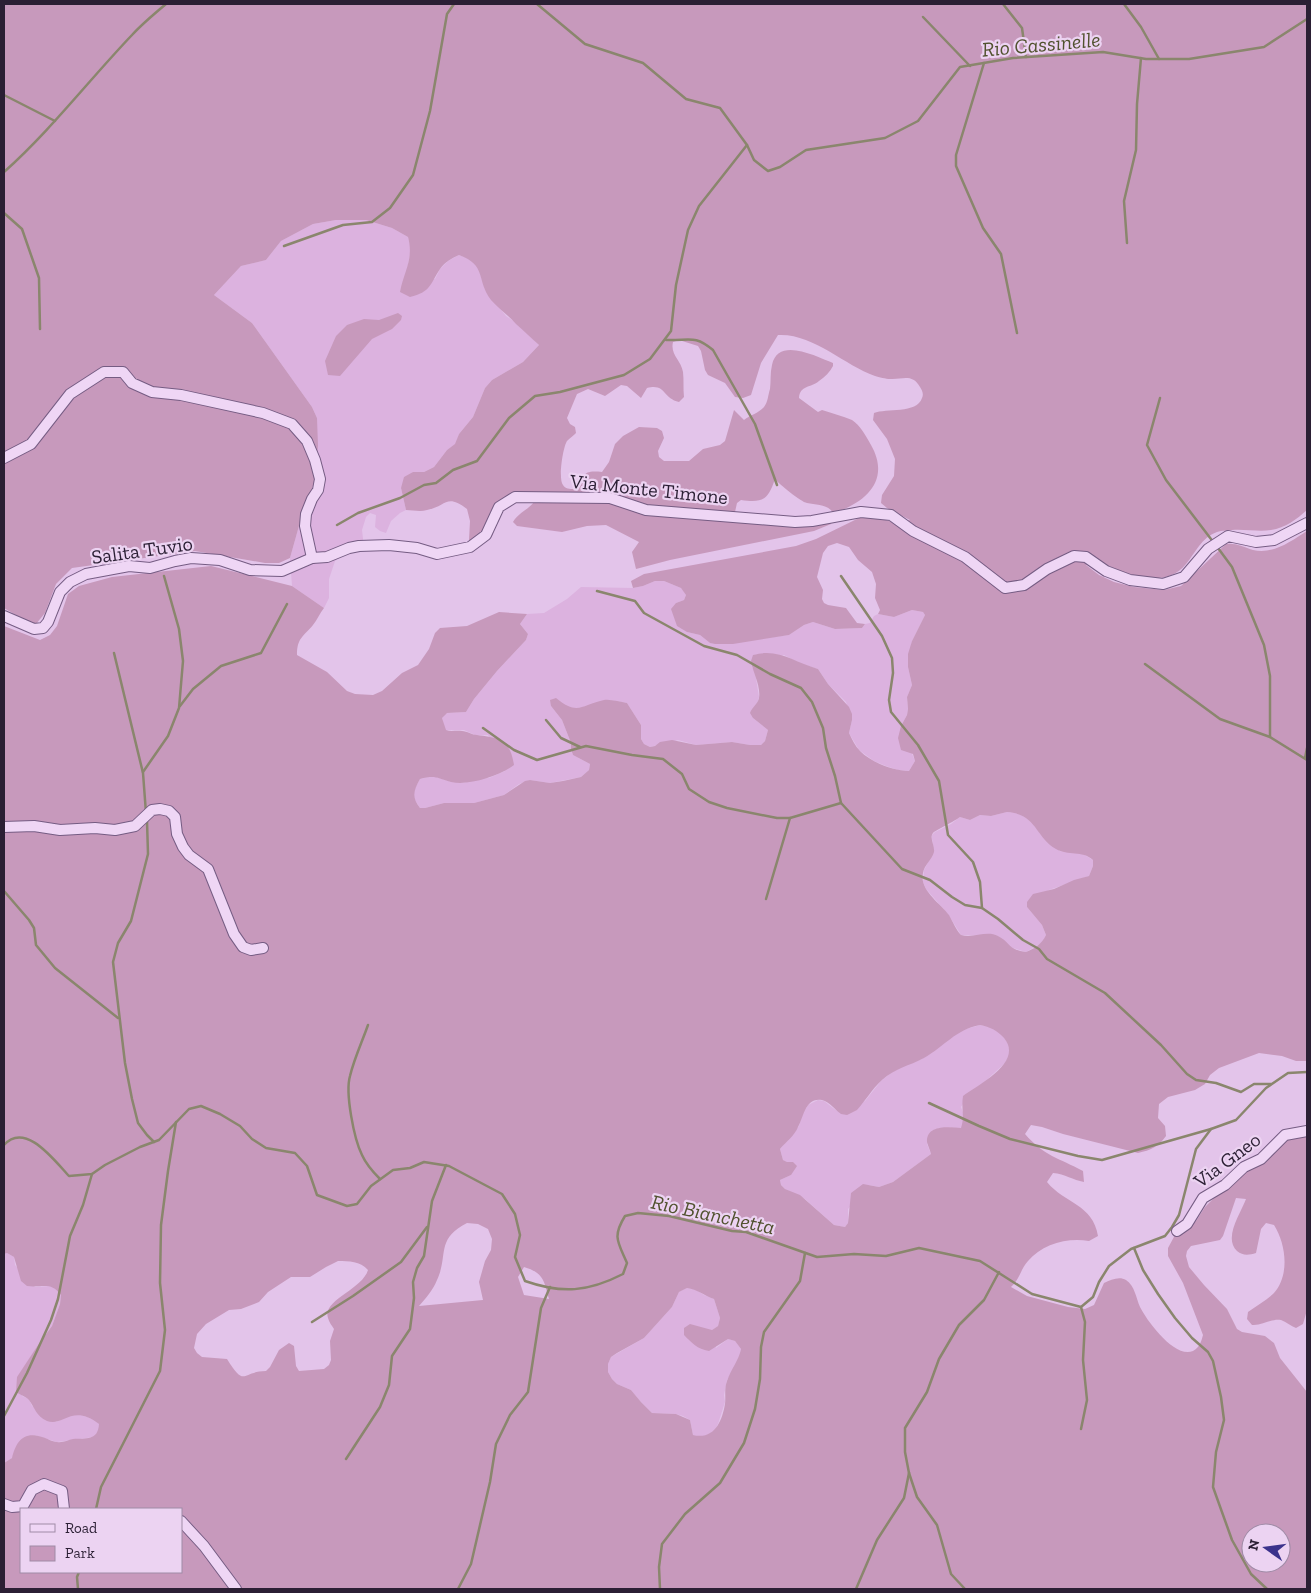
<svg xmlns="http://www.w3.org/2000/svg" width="1311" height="1593" viewBox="0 0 1311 1593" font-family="'Zilla Slab',serif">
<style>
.farmland{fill:#dcb2df}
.green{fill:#c799bc;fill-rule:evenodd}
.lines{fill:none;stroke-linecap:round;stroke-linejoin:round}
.stream{stroke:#8a866d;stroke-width:2.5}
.minor-casing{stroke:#755c83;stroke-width:12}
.minor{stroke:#efd6f5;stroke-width:10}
.labels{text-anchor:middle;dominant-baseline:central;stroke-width:4.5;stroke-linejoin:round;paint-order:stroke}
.street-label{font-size:20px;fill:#2b1f34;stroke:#ecd3f2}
.water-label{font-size:21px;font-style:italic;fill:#51522f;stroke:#ecd3f2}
</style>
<rect width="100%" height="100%" fill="#e3c4ea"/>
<g class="farmland">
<path d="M336,220h30l26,8 16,9 3,11 -4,22 28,9 5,-10 8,-8 11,-6 11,4 8,8 7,22 21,27 9,6 24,23 -16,17 -31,18 -7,8 -12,29 -14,17 -3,10 -9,6 -13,17 -10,5h-11l-12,16 5,22 -6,3 -9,8 -5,12 -6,-2 -5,-4 1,-12 -6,-2 -4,4 -4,13 2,17 -19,6 -10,8 -6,18v19l-5,10 -32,-22 -2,-28 14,-50 13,-90 -5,-11 -60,-84 -38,-28 27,-29 25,-6 15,-19 32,-17z"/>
<path d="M655,581h9l17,7 3,3 2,4 -2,5 -8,3 11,29 13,3 10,8 9,1 70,-9 15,-10 9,-3 22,7 27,-1 3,-4 5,-1 4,-7 4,-2 16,3 18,-7 11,2 2,3 -13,26 -4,26 4,18 -5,12 1,12 -1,6 -6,11 14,35 -6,10 -11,-1 -12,-4 -12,-5 -15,-11 -10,-17 3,-13 -6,-18 -18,-18 -10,-15 -17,-5 -17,-9 -32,12 3,5 4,25 -6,21 15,12 -3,11 -4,4h-11l-18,-3 -36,3 -18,-5 -28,7 -6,-3 -3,-5v-14l-14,-22 -18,-3 -24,7 -13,2 -6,-3h-15l11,14 9,23v6l2,6 17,9 -1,6 -8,7 -31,6 -20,-3 -11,4 -15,11 -30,8h-30l-19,5h-5l-7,-11 1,-7 6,-11 13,-3 18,6 13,1 12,-4 13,-1 16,-7 -17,-36h-13l-11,-5h-19l-3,-12 4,-5 20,-1 8,-13 23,-28 29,-31 2,-6 -8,-10 7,-10 17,-1 23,-14 14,-12 52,1 10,-2z"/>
<path d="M1007,812l11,1 14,9 11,15 17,14 23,3 10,6v6l-4,10 -40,14 -22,17 15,18 4,10 -2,6 -4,3 -14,8 -16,-5 -12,-11 -37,-1 -13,-21 -22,-25 -3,-7 1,-12 10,-19 -2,-12v-4l3,-3 16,-8 9,-7 10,3 10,-5 11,1z"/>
<path d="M980,1025l11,2 10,7 7,9 2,11 -5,9 -24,22 -9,5 -11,17 4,11 -4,11 -11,-2 -23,17 4,10 -38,28 -14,5 -10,-2 -21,24v14l-3,4 -11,-2 -29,-26 -20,-10 -4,-4 -1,-5 11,-5 -4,-13 -4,-2 -3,-11 19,-23 3,-11 6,-10 10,-5 6,1 13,10 28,-10 16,-20 10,-8 10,-6 21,-8 37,-28z"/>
<path d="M7,1253l7,4 1,8 20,22 15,-1 7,3 4,6 -1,9 -8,22 -14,19 -16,26v25l7,3 3,7 24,16 14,-7 8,-1 15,5 6,5v7l-5,6 -37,5 -23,-7 -22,23 -8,5v-209z"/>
<path d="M687,1288l8,1 9,6 10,4 6,19 -2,8 -6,4 4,18 12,-9 7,2 6,8 -2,10 -12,21 -3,15 1,7 -7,22 -3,6 -7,5 -8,2 -7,-2 -3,-15 -7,-4 -7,-2 -24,-1 -11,-11 -10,-12 -14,-6 -5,-5 -4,-7v-8l3,-7 33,-19 28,-31 7,-15z"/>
</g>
<g class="green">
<path d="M4,4h1303v506c-10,9 -22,18 -36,20 -12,2 -26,-1 -39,0 -4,1 -10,0 -15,2 -16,6 -21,20 -31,32 -23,28 -64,8 -89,-3l-11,4 13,10 15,7 20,5 30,3 17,-4 45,-42c10,-1 17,3 27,6 20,5 38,-9 54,-19v530h-11l-14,-5 -23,-3 -40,15 -9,7 -5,9 -10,6 -27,7 -9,7 -1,14 7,8 1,10c-8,11 -15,14 -28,17l-75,-19 -21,-7 -11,-2 -6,9c19,22 34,24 58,37l1,11c-11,-2 -19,-8 -31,-9l-6,9c18,22 46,22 51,54l-9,5c-21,-4 -47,3 -61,20 -8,9 -8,18 -17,26l16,9 41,11 17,2 9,-4 10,-22c7,-3 15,-7 22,-3 9,6 10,18 14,27 7,14 35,52 53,44 7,-4 8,-9 10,-16l-20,-52 -15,-27v-8l7,-13 21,-14 9,-14 17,-17 64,-52 21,-3v175l-4,14 -7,4c-5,-2 -10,-6 -15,-8 -9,-2 -19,6 -29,5l-5,-6 1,-7c8,-6 19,-12 26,-19 16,-18 12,-49 0,-68l-8,-2 -5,6 -5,24c-7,2 -13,3 -19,-2 -14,-13 4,-38 9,-52l-10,-1 -13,38 -3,4 -29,6 -4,5 -1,5 3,11 15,18 23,24 10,20 5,3 23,4 9,7 6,15 27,34v197h-1303v-126l8,-5c4,-16 11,-27 30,-21 5,1 10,5 15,5 6,1 11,-2 16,-3 13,-1 25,2 26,-15 -27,-21 -36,3 -52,-3 -11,-5 -12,-13 -18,-21 -2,-3 -9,-5 -13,-8l1,-15 21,-32 14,-19 8,-22 1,-9c-10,-14 -19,-7 -34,-9l-6,-5 -7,-24 -7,-4 -3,1v-628l36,14 10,-5 7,-9 11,-32 11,-8 33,-9 99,-11 81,20 32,22c-4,5 -7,12 -11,17 -10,12 -16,13 -16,30l30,17 20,19 8,3 18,1 9,-4 20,-18 16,-8 11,-16 6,-16 5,-5 27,-2 32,-14 28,2 -7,10 8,10 -2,6 -29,31 -23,28 -8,13 -19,1 -5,5 4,12c5,2 10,0 16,1 5,0 10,4 15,4 22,3 33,4 37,30 -14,11 -45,21 -63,17 -15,-4 -15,-7 -31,-3 -6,11 -9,18 0,29h5l19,-5h30l30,-8 21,-14 5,-1 20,3 13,-2 18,-4 8,-7 1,-6 -17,-9 -2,-6v-6l-9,-23 -11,-14 -1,-6 6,-2c22,18 25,7 48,2 7,-1 16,2 23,3l14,22v14l3,5 6,3 5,-1 5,-4 12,-2 24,5 36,-3 18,3h11l4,-4 3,-11 -15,-12 -3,-5c2,-6 8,-9 9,-15 2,-12 -6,-25 -8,-37l2,-6c26,-7 40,7 65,14l10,15 21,23 3,7v6l-3,13c3,6 6,13 11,18 11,11 33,20 49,20l6,-10 -2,-7 -12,-4 -3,-12 3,-12 6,-11 1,-6 -1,-12 5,-12 -4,-18v-13l4,-13 13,-26 -2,-3 -11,-2 -18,7 -16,-3 2,-4 -5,-12 1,-14 -4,-12 -14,-12 -9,-13 -12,-4 -9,3 -5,7 -6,24 6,13 -1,9 2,4 4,2 18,3 11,15 8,1 -3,4 -27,1 -22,-7 -9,3 -15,10 -56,9h-18l-5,-1 -10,-8 -13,-3 -10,-6 -6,-17 5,-6 8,-3 2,-5 -5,-7 -17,-7h-9l-12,5 -10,2 -2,-7 13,-7 152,-28 20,-7 45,-22h16l18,6 15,-3 -23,-12 -6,-5 1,-8 12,-19 1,-17 -8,-20 -14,-19 1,-7c12,-5 43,1 48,-15 2,-4 0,-8 -2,-11 -8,-14 -18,-7 -30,-8 -4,0 -11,-2 -15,-3 -31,-11 -62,-43 -97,-41l-17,28 -10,32 -8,3 -8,-1 -10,-14 -17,-8 -3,-5 -4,-19 -3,-5 -19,-6 -6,2c-3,13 8,18 10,30 1,8 0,17 1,25l-5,5c-17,-4 -13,-19 -32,-14l-6,10 -14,-12 -6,-1 -16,11 -17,-7 -11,5 -10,24 3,6 5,3 1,6c-2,2 -6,5 -9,8 -4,6 -9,38 -4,44 2,4 7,4 11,4 13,-13 6,-19 28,-17l7,-10 6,-18 8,-8 16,-9 18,1 5,3 2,7 -6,13 1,6 5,4h25l14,-12 17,-4 5,-4 9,-31 10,10c6,-5 15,-7 20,-13 4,-5 4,-12 6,-18 1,-8 0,-16 2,-24 6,-29 45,-8 61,-2v3c-3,6 -8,11 -14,15 -8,7 -19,4 -20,17l19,14 4,-2c9,3 21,6 30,10 8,5 14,16 19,25 20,35 -5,58 -38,68l-2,11 -17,7 -144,29 -34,9 -4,-17 7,-10 -33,-17 -19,1 -25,6 -45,-6 -4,-4c5,-9 15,-12 21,-20l-14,-1 -12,4 -8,8 -8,23 -14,12 -9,-8 1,-19 -3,-12c-21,-16 -20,-3 -40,1 -7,2 -14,0 -21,0l-5,-22 3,-11 9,-5h11l10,-5 13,-17 8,-6 4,-10 14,-17 12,-29 7,-8 31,-18 16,-17c-8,-7 -15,-14 -23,-21 -8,-9 -17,-15 -25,-24 -15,-20 -4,-35 -32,-45 -7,3 -14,7 -19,14 -10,15 -9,23 -30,28l-10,-5c4,-21 14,-33 8,-55l-16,-9 -26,-8h-30l-23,4 -32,17 -15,19 -25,6 -27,29 38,28 60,84 5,11 1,28 -4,37 -10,25 -14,50 -11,5h-14l-70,-12 -123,17 -16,16 -11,29 -9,11 -7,-1 -25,-15zM775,479c4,5 26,23 32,24 9,2 21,1 26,10l-24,5 -74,-6 2,-9 4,-3c22,3 27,0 34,-21zM1007,812c30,2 28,25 49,37 12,7 26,1 37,11v6l-4,10 -15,4 -20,9 -21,5 -6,8v5l15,18 4,10c-4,9 -12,14 -20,17 -18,-2 -16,-10 -28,-16 -12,-6 -25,3 -37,-1 -5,-5 -8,-13 -12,-20 -9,-12 -30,-25 -26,-42 1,-8 9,-13 11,-21 1,-6 -5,-14 -1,-19 3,-3 22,-12 27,-16l10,3 10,-5 11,1zM980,1025c10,2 17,5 24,13 20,24 -25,46 -41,58 -2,13 2,20 -2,32 -11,-1 -35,-4 -34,14 1,4 3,8 4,12l-38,28 -14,5 -16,-3 -12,9 -3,30 -3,4 -11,-2 -34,-30 -15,-6 -4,-4 -1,-5 11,-5 6,-9 -4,-4h-6l-4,-2 -3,-11c6,-7 15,-14 18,-22 6,-10 7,-30 24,-27 8,2 13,10 19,14l6,1 10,-5c9,-10 15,-21 25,-30 13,-12 27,-14 42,-22 21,-12 31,-28 56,-33zM467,1223l11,1 10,5 4,10 -1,11 -6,11 -6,21 4,18 -64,6c7,-8 14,-16 18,-26 12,-26 -2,-40 30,-57zM338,1261c11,0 22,0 30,9 -6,20 -46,30 -40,48 1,4 4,8 6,11l-4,12 1,19 -2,5 -5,4 -25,2 -3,-5 -2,-20 -5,-3 -10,7 -9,17 -4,4c-25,0 -20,18 -39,-12l-25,-2 -5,-4 -3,-5 3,-14 9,-10 23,-14 12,-1 18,-7 9,-10 23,-15h19l16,-10zM524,1267c20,6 20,14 25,32l-25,-4 -6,-18zM687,1288c10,1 18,8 27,11l6,19 -2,8 -6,4 -22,-6 -6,4v7c8,8 13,14 25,16l19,-12 7,2 6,8c-2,11 -10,20 -14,32 -3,8 -1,15 -2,23 -3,18 -11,36 -32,31l-3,-15 -14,-6 -24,-1 -11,-11 -10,-12 -14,-6 -5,-5 -4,-7v-8l3,-7 6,-4 27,-15 28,-31 7,-15zM21,1509h160v63h-160zM1251,1533h30v30h-30z"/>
<path d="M398,313l4,3 -1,4 -9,9 -20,10 -32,37 -12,-1 -3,-14 11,-25 11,-11 17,-6 15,1z"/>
</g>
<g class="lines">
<g class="stream">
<path d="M537,4l48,40 58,19 43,36 34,9 27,37 7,15 14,11 12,-4 26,-17 79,-12 33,-17 42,-54 53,-9 90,-6 43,7h43l75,-12 43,-28"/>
<path d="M1003,4l19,24 4,29"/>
<path d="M1124,4l17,23 18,32"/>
<path d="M923,17l47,49"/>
<path d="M984,63l-28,92v11l27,62 18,26 16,79"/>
<path d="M4,95l51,26"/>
<path d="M4,172c47,-42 85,-92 128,-137 10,-11 22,-21 34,-31"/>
<path d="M4,213l18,16 17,49 1,51"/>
<path d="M1127,243l-3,-42 12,-51 1,-46 4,-46"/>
<path d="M284,246l59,-21 29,-3 18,-14 23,-33 17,-64 17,-97 7,-10"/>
<path d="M666,340c23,1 28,-6 47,10l42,74 22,61"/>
<path d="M1160,398l-13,47 19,35 48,63"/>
<path d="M337,525l21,-12 42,-15 24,-13 12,-2 17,-13 24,-9 32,-43 26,-22 25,-4 64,-17 26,-16 21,-28 5,-46 12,-55 11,-24 48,-61"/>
<path d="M1218,548l14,19 32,78 6,31v61"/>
<path d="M841,576l41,60 10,22 1,15 -4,27 2,12 27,33 21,36 9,54 25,27 7,20 2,26"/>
<path d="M597,591l38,10 9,12 60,33 33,9 33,19 31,14 11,14 11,26 3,20 9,28 6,27 61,66 28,11 22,17 13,8 17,3 16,11 25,21 16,9 8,10 58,34 56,52 26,29 9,6 20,3 25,9 13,-8h17"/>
<path d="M114,653l29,120 3,40"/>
<path d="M1145,664l75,55 50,18 37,23"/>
<path d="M180,706l13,-17 28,-23 40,-13 26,-49"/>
<path d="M546,720l15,18 19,9"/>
<path d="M483,728l31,22 23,10 49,-14 46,9 31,4 19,15 7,15 20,13 18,6 50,10h13l51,-15"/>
<path d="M1305,758l2,-10"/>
<path d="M143,772l25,-36 11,-28 4,-47 -4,-32 -15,-53"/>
<path d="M147,821l1,33 -17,67 -13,22 -5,19 12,101 7,36 6,24 9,12 7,7"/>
<path d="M4,891l25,29 5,8 2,17 19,23 63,50"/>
<path d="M766,899l24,-81"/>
<path d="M368,1025c-6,17 -14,34 -18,51 -5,17 4,63 12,79 4,9 11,17 18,24"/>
<path d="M929,1103l50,23 31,13 68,17 24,4 109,-31"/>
<path d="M4,1145c21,-24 50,15 65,31l23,-2 13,-9 35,-18 19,-7 30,-31 12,-3 19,8 20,12 12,13 14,9 29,5 12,13 10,29 30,11 10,-2 14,-18 22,-16 17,-2 14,-6 25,4 53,28 13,20 5,21 -5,22 10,24c37,13 63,11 98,-7l4,-11c-9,-21 -15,-26 -2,-47l13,-3 31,3 63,15 14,1 71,25 37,-3 32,2 33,-8 61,13 52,33 49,13 12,-10 6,-15 10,-16 22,-17 34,-13 7,-9 7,-12 17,-66 15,-20 25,-9 30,-32 22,-15 19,-1"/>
<path d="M1134,1248l9,22 15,24 17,24 17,20 16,14 5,9 8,36 3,23 -8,32 -3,35 19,53 19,34 16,15"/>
<path d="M1081,1307l4,15 -2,38 4,40 -6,29"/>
<path d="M312,1322l41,-26 48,-34 26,-35"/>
<path d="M4,1416l23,-43 24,-53 7,-21 12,-63 13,-31 9,-31"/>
<path d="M346,1459l34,-52 9,-22 3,-29 18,-27 4,-31 -1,-16 4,-14 7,-12 8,-55 14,-36"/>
<path d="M96,1509l5,-22 59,-116 5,-41 -5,-47 1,-58 7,-54 8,-49"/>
<path d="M78,1589l-1,-12 2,-5"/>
<path d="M458,1589l13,-25 19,-82 6,-38 14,-29 18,-23 13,-84 9,-21"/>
<path d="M660,1589l-1,-22 3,-23 23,-30 35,-31 24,-40 11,-34 5,-30 1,-32 3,-15 36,-51 5,-28"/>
<path d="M856,1589l21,-49 27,-42 5,-25"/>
<path d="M965,1589l-14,-15 -14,-49 -20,-28 -8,-24 -4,-21v-24l22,-36 12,-33 20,-34 25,-25 15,-28"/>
</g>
<defs>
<g id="minor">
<path d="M4,458l27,-14 39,-50 34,-22h19l9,11 20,9 29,3 82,18 29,11 15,17 8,19 5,19 -2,11 -6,9 -6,15 -1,12 7,32 15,-1 22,-9 10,-2 30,-1 28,3 20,6 33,-7 16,-12 13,-28 16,-10 95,1 36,12 149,12 17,-1 49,-9 30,3 22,16 52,26 40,31 19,-3 23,-16 27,-13 12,1 20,14 24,9 33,4 21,-7 24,-28 20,-13 28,6 18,-2 33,-17"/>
<path d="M4,616l30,13 9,-1 5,-6 12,-30 10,-10 16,-8 43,-8 21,2 25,-7 16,-3 29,2 30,10 32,1 30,-13"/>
<path d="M4,827l30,-1 26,4 35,-2 20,2 20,-4 17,-16 8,-1 9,2 6,6 2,17 6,13 6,8 19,14 26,65 9,13 8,3 12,-2"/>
<path d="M1177,1231l10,-7 16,-26 22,-13 19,-18 17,-8 24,-24 22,-4"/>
<path d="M4,1504l8,3 11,-1 9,-16 12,-6 18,7 2,18"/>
<path d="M181,1521l23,25 32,43"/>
</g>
</defs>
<use href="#minor" class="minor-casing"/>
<use href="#minor" class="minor"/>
</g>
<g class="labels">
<g class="street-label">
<text transform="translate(649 489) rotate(6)">Via Monte Timone</text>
<text transform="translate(142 550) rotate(-8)">Salita Tuvio</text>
<text transform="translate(1227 1160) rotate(-37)">Via Gneo</text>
</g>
<g class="water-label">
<text transform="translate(1041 44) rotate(-5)">Rio Cassinelle</text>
<text transform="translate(713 1214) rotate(12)">Rio Bianchetta</text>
</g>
</g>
<rect width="1311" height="1593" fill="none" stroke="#2b1f34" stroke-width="10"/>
<rect x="20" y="1508" width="162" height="65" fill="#ecd3f2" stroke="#9f8ba6"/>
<rect x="30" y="1524" width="25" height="8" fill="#efd6f5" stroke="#9f8ba6"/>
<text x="65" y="1533" font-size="15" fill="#2b1f34">Road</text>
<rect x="30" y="1546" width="25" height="15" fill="#c799bc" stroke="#9f8ba6"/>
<text x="65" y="1558" font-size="15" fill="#2b1f34">Park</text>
<g transform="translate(1266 1548) rotate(284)"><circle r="24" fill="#ecd3f2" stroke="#9f8ba6"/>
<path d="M0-4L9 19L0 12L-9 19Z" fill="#3b328c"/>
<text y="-8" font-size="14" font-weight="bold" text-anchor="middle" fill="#2b1f34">N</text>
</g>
</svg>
